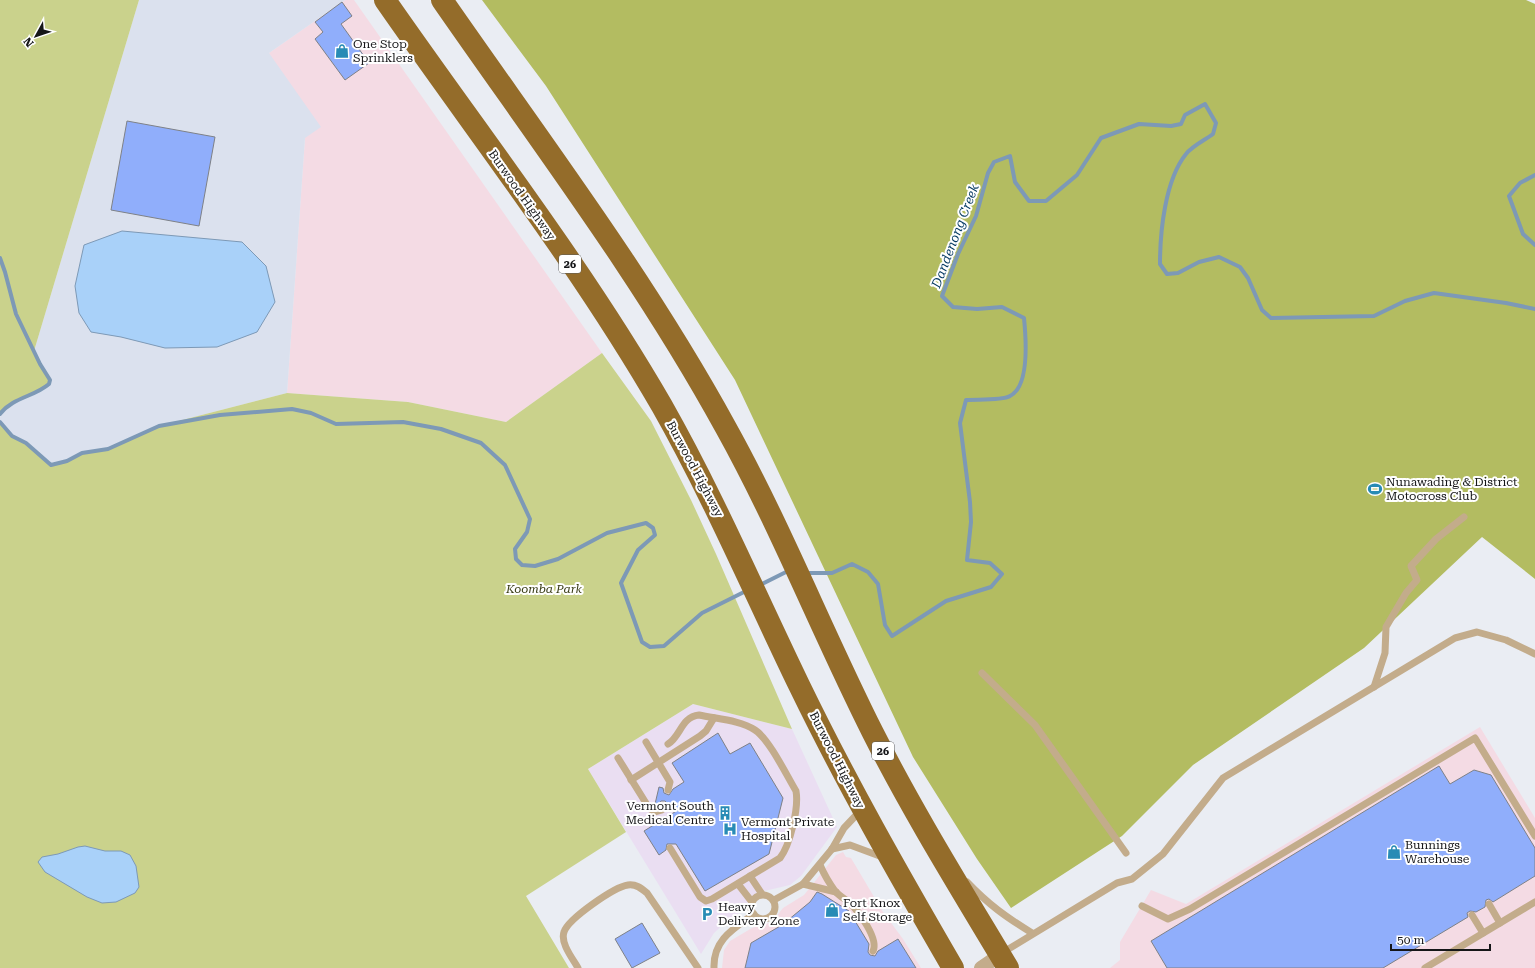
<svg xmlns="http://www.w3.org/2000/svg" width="1535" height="968" viewBox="0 0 1535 968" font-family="'Roboto Serif',serif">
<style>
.commercial{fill:#f4dbe4}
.built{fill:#dbe1ee}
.medical{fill:#eadef2}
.green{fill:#cad28c}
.forest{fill:#b3bc61}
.water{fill:#a9d1f9;stroke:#7d99b6}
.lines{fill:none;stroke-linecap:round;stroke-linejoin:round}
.stream{stroke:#7d99b6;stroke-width:4}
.building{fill:#90aefb;stroke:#7e8187}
.service{stroke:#c3ac8b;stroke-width:7}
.minor{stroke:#c3ac8b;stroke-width:14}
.trunk{stroke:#946c2a;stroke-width:22}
.labels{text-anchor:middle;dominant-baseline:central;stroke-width:4;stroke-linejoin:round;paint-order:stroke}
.shield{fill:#fff;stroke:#5b5c5d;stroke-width:1}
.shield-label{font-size:11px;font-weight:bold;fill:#151618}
.poi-label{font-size:12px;fill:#151618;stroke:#fff;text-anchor:start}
.street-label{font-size:12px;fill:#151618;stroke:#fff}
.park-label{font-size:12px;font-style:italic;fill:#373a13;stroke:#fff}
.water-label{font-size:13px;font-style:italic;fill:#073b63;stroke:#fff}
</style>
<rect width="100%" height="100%" fill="#eaedf3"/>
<g class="commercial">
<path d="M345,0h9l248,353 -96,69 -98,-20 -121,-9 18,-255 -36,-85z"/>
<path d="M1480,727l55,91v150h-425l10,-8v-18l31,-52 35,14z"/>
<path d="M843,852l3,5 5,1 32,54 20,27 18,29h-199l2,-18 6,-9 22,-13 20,-6 11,-14 21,-13 32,-40z"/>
</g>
<path class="built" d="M139,0h206l-76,53 52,74 -16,11 -18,255 -128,33 -51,23 -26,4 -15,8 -16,4 -25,-22 -14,-7 -12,-14v-8l14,-13 29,-12 6,-5v-4l-15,-29z"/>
<path class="medical" d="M693,704l99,25 45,98 -36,49 -11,9 -34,8 -19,22 -10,6 -13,12 -13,21 -113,-185z"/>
<g class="green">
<path d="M0,0h139l-105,351 16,29 -1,4c-15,13 -36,13 -49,30z"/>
<path d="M602,353l49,68 40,79 25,54 76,175 -99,-25 -105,65 38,63 -100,64 43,72h-569v-546l12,14 14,7 25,22 16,-4 15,-8 26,-4 51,-23 128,-33 121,9 98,20z"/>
</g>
<path class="forest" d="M482,0h1044l9,4v575l-53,-42 -118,111 -171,117 -71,71 -111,72 -34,-49 -64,-102 -178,-377 -189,-294z"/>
<g class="water">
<path d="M122,231l120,11 24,24 9,36 -18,30 -40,15 -52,1 -44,-11 -30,-5 -12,-19 -4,-27 9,-41z"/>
<path d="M85,846l20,5h16l9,4 6,11 3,21 -4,6 -19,9 -14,1 -15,-6 -42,-25 -7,-10 4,-5 16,-3 20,-7z"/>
</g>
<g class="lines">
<g class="stream">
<path d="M1535,175l-15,8 -11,13 14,38 12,11"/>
<path d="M0,258l5,14 11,42 24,50 10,16 -1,4c-15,13 -36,13 -49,30"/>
<path d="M0,422l12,14 14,7 25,22 16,-4 15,-8 26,-4 51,-23 61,-11 72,-6 19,4 25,11 67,-2 38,7 40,14 24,22 25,54 -3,13 -12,17 1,10 6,6 13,1 23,-7 49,-26 39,-10 7,5 2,7 -17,15 -17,33 21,59 8,5 14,-1 38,-33 46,-23"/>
<path d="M805,573h27l20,-9 16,8 10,12 7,41 7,11 54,-35 45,-14 11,-13 -12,-11 -23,-3 4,-38 -1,-20 -10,-79 6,-23c11,-1 35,1 44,-4 20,-10 16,-58 14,-78l-22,-11 -25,2 -24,-2 -11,-11 16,-42 18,-38 12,-43 6,-11 16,-6 5,26 14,19h17l31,-26 24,-37 38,-14 32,2 10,-2 4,-9 20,-11 11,19 -3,11c-8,6 -21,12 -27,20 -21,26 -26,78 -26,110l7,10 11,-1 21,-11 20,-5 21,10 8,11 14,32 9,8 103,-2 31,-15 29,-8 72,10 29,6"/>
<path d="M760,585l26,-13h4"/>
</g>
</g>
<g class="building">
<path d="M342,2l10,14 -11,8 28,39 -24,17 -30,-41 8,-7 -8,-10z"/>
<path d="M127,121l88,16 -16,89 -88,-16z"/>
<path d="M718,733l12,21 20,-11 33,55 -14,56 -64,37 -29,-47h-9l-1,6 -7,5 -15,-24 34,-21 -10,-2v-4l-3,-3h-4l-3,4 -3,-1 4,-17 4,1 1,5 5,2 4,-6 11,-7 -12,-19z"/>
<path d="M1439,766l11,18 24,-14 17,5 44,73v28l-42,26 -4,-3 -3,1 -1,7 -9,5 -6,-1 -3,2 1,4 -85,51h-216l-16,-27z"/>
<path d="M817,892l5,2 27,17 20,33 -1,8 2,3 5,1 3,-5 20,-12 18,29h-171l6,-25 31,-18 28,-23z"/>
<path d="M642,923l18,30 -28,15 -17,-29z"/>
</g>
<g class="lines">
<g class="service">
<path d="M982,673l53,52 91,128"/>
<path d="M1374,687l11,-34 1,-26 20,-34 11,-13 -6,-14 25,-27 28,-22"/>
<path d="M646,742l24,40 -2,8"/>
<path d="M668,744c13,-8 13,-27 31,-29 18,4 41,5 56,15 14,9 32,46 41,61 3,17 -6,54 -16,67l-68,41 -6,2 -6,-4 -30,-49"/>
<path d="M618,758l31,50 6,4 7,-2 1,-4"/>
<path d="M631,780l69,-44 6,-5 8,-13"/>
<path d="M832,849l18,-4 35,13"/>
<path d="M820,865c4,9 9,18 15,26 4,5 10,8 15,12 9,9 29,36 23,48"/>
<path d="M750,876l12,18"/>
<path d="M967,882c22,23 39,35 65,51"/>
<path d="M738,884l14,18"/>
<path d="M803,884l33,8"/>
<circle cx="763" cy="907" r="12"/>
<path d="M774,900l29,-16 29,-35 12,-21 17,-18"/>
<path d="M1489,904l11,19"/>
<path d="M1142,906l26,13 22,-10 285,-171 60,98"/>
<path d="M1472,915l11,18"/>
<path d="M1002,953l115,-70 15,-4 31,-25 60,-76 232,-140 22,-6 29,8 29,14"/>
<path d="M578,968c-5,-9 -18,-25 -14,-36 4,-13 50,-45 64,-47 8,-1 13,3 19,8l51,75"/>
<path d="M714,968c-1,-28 19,-39 40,-54"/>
<path d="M1425,968l110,-66"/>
</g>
<path class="minor" d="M981,968l19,-13"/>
<g class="trunk">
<path d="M385,0c93,134 195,264 277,406 51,90 92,186 137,279 47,97 100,190 154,283"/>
<path d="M442,0c97,140 202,278 284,428 55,99 96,204 147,305 41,81 89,158 135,235"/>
</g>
</g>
<defs>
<symbol id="shop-bare" viewBox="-9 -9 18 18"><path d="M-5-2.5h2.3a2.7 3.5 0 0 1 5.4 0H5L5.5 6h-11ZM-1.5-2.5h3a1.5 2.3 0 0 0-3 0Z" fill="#288bb5" stroke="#fff" stroke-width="2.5" paint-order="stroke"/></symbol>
<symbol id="stadium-bare" viewBox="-9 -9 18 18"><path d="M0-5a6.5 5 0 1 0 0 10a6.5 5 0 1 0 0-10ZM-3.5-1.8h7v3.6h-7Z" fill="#288bb5" stroke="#fff" stroke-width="2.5" paint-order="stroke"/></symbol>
<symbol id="building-bare" viewBox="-9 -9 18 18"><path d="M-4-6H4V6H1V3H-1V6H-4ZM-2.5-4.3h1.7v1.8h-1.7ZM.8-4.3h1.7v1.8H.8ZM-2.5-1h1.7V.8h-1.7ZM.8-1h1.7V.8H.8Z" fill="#288bb5" stroke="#fff" stroke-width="2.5" paint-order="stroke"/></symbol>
<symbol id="hospital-bare" viewBox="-9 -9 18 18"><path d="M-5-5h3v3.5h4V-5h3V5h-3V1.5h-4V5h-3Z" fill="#288bb5" stroke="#fff" stroke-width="2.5" paint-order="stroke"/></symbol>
<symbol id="parking-bare" viewBox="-9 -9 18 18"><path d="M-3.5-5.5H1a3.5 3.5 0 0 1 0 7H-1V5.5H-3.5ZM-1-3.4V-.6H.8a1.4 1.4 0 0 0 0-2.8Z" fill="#288bb5" stroke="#fff" stroke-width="2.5" paint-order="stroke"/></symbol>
</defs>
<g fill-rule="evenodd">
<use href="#shop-bare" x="332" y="41" width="20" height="20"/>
<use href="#stadium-bare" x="1365" y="479" width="20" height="20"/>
<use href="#building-bare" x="715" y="803" width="20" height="20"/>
<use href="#hospital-bare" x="720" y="819" width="20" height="20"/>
<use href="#shop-bare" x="1384" y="842" width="20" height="20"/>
<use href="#shop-bare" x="822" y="900" width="20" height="20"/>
<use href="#parking-bare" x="697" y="904" width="20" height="20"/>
</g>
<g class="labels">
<g class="shield">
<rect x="559" y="255" width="22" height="18" rx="3"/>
<rect x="872" y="742" width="22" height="18" rx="3"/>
</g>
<g class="shield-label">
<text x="570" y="264">26</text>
<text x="883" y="751">26</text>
</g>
<g class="poi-label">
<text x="353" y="44">One Stop<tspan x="353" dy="14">Sprinklers</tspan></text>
<text x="1386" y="482">Nunawading &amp; District<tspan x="1386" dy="14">Motocross Club</tspan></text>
<text x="714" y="806" text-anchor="end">Vermont South<tspan x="714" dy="14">Medical Centre</tspan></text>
<text x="741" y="822">Vermont Private<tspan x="741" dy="14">Hospital</tspan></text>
<text x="1405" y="845">Bunnings<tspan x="1405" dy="14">Warehouse</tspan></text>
<text x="843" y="903">Fort Knox<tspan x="843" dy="14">Self Storage</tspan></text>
<text x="718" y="907">Heavy<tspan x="718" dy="14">Delivery Zone</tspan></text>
</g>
<g class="street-label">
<text transform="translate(522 195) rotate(55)">Burwood Highway</text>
<text transform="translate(695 469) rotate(62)">Burwood Highway</text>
<text transform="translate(837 760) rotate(63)">Burwood Highway</text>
</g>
<g class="park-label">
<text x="544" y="589">Koomba Park</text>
</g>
<g class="water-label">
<text transform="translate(955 236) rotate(-69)">Dandenong Creek</text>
</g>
</g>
<g transform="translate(36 36) rotate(230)" stroke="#ffffff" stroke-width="3" paint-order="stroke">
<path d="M0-3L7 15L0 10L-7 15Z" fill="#151618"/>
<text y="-6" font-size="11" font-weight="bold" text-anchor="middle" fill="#151618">N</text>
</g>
<path d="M1391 944v6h99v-6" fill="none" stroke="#151618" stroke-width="2"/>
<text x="1397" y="944" font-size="12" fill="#151618" stroke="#ffffff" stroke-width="3" paint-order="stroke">50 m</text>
</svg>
